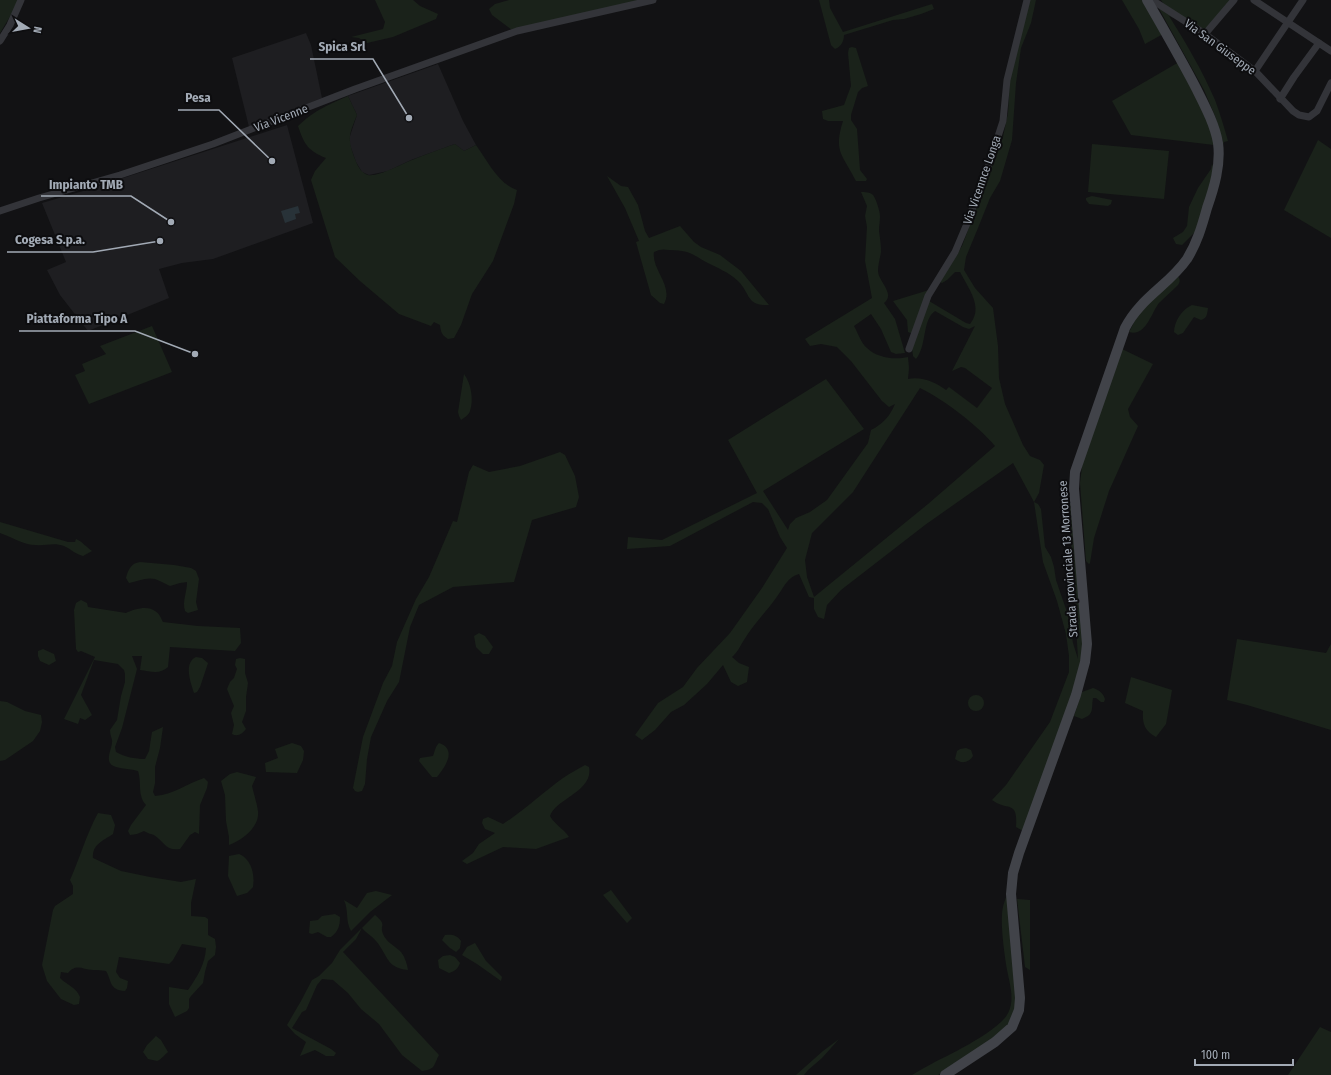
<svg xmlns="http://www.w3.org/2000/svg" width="1331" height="1075" viewBox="0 0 1331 1075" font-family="'Fira Sans Condensed',sans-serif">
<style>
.built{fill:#1e1e21}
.green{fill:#1a221a;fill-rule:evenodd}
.water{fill:#283238}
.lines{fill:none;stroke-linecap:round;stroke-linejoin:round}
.minor{stroke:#333439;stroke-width:7}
.secondary{stroke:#414349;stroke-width:10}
.labels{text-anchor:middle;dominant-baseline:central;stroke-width:4;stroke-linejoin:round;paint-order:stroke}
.street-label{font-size:12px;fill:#a2aab5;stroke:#0d0d0f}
.leader{fill:none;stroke:#a2aab5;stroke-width:1.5}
.callout-dot{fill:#a2aab5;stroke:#0d0d0f;stroke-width:1.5}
.callout-label{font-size:13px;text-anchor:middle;font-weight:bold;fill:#a2aab5;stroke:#0d0d0f;stroke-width:4;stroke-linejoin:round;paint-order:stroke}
</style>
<rect width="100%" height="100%" fill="#121214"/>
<g class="built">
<path d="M306,33l5,12 11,53 -73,29 -17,-69z"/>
<path d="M438,64l25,57 13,24 -12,6 -9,-7 -44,16 -23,11 -19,4 -7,-3 -6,-10 -6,-17v-9l7,-21 -9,-19z"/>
<path d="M287,125l26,98 -100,36 -31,4 -23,6 10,29 -81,33 -28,-36 -13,-25 19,-8 -24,-59 41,-12z"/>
</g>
<g class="green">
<path d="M0,0h18l-1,5 -17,28z"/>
<path d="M375,0h38l7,6 18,8 -2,5 -43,18 -26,6 -8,-5 -8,-1 32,-8 2,-7z"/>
<path d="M509,0h132l-129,30 -20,-15 -3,-6 6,-5z"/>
<path d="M819,0h10l1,8 13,24 89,-28 2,5 -13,5 -17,5 -11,1 -49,15c0,6 -3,12 -9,14l-4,-4z"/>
<path d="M1029,0h7l-5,23 -10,25 -5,35 -4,57 -12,41 -10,17 -12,30 -12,29 -2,13 11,18 18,20 5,38 1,32 6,26 18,41 7,11 10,4 4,5 -5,28 -5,9 4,2 3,5 4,38 6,10 3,10 2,13 12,35 5,28 5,16 -9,-153v-2l3,-2 13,133 -5,38 -57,158 -7,-4c2,-28 -8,-15 -24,-27l14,-15 44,-63 19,-50v-16l-3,-22 -9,-33 -14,-39 -9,-60 -21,-39 -88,62 -84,65 -14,15 -3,14 -6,-2 -4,-8v-11l-5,-1 -10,-23c-12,3 -16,15 -23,24 -10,14 -23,27 -32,42 -4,6 -6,12 -12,17l7,6 10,4 -2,15 -9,4 -7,-4 -8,-17 -16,19 -23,21 -13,7 -16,18 -13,10 -7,-5 23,-32 25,-16 14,-19 33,-35 32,-45 25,-40 -7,-11 -12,-28 -6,-6 -9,-1 -83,44 -43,3 1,-12 34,3 95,-47 -29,-53 98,-61 38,50 -101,62 25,39 2,-6 6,-6 14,-6 17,-12 41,-57 3,-13c12,-6 19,-14 24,-26l-6,3 -7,-6 -31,-40 -14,-14 -16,-3 -11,2 -5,-7 67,-41 -7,-37 2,-34 -2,-11 2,-10 -6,-14c4,0 9,0 12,3 3,4 7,16 7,21 0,5 -1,10 -1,15 1,7 2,14 2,21 -1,6 -3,13 -3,19 0,10 18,23 6,32l11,16 10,34 -9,1 -5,-2 -10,-23 -10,-15 -17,12c4,7 7,17 13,22 10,10 28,12 41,9l1,11 -1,11c13,-3 28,3 38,11l3,-3 28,21 15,-20 -27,-20 -4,-1 -9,4 23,-45 -6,3 -6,-2 -28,-16c-13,9 -8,35 -19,48l-3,-3 -1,-8 17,-47 37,22 4,1c14,-17 -2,-36 -10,-52h-5l-8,8 -5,3 -2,-1 22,-36 41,-109 5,-24 2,-36zM920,388c26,13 56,36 75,58l-67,58 -114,93 -7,-20 -2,-17 7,-27 41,-41z"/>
<path d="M1122,0h22l19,34 -18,10 -6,-15z"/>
<path d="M1161,0h72l-28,32 -40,-26z"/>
<path d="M1157,5l19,14 -7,-3c17,27 33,54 46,84 5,13 9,27 13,41l-4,1v3l-9,-29 -11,-26z"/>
<path d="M852,47l4,1 12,38 -6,2 -4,4 -7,23v5l6,9 3,41 7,9 -1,2h-10c-13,-26 -23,-29 -13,-60h-15l-5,-2 -1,-8 22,-6 7,-19 -3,-33 1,-5z"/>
<path d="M1179,62l29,54 6,29 -83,-10 -19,-34z"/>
<path d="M348,96l9,19c-8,20 -10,23 -2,44 2,6 6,14 13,16 11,2 33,-11 44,-15 14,-6 29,-11 43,-16l9,7 12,-6c11,15 22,39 41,45l-3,14 -21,57 -21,33 -11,31 -7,13 -6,1c-6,-4 -7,-6 -8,-14l-6,-3 -3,4 -32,-12 -39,-33 -25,-24 -24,-77 4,-9 11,-13c-18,-7 -22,-14 -28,-32 17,-16 30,-21 50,-30z"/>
<path d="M1318,140l13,9v89l-47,-28z"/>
<path d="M1092,144l77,7 -5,48 -76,-7z"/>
<path d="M1212,164l3,7 -20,61 -13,13 -6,-1 -3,-6 10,-6 4,-6 2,-19 9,-19 13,-19z"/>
<path d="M607,176l14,10 7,1 10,18 7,26 4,7 31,-12 14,16 7,5 19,8 21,16 28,34c-23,1 -18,-11 -31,-24 -10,-9 -20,-13 -32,-19 -17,-10 -17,-11 -37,-12 -6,-1 -9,-1 -15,2 -3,17 20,34 10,52l-4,-1 -9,-8 -15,-53 3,-1 -14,-33z"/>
<path d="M1092,196l20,4 -1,4 -3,2 -19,-2 -3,-4v-2z"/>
<path d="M1176,274c4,4 5,7 2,11 -6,6 -13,12 -19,18 -8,10 -13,34 -30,29l9,-17z"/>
<path d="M929,290l-16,44 -5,-2 -1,-12 -14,-19z"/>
<path d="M1192,305l16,3c-1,7 -1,10 -7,12l-7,-3 -11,16 -5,2 -4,-3c0,-10 8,-23 18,-27z"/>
<path d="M152,326l20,46 -83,32 -14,-29 10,-4 -3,-7 24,-10 -6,-8z"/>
<path d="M1122,349l31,15 -25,45 2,8 8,9 -29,65 -15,47 -4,25 -1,1 -3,-3 -6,-78 3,-24z"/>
<path d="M464,374c7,9 10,26 6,37 -1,4 -6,7 -9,9l-2,-4 -1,-4z"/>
<path d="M560,452l5,3 10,21 4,21 -3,10 -44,13 -18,62 -61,5 -34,18 -9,22 -11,55 -12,19 -16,36 -4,22 -2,25 -3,7 -4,1 -3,-1 -2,-3 10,-51 20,-54 9,-17 5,-24 19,-43 13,-22 24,-56 4,1 12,-50 4,-7 16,7 31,-6z"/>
<path d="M0,522l68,20h7l1,-3c7,3 10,8 16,12l-9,5c-8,-2 -12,-7 -19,-10 -10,-4 -19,0 -28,-1 -13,0 -24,-8 -36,-12z"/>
<path d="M140,562l34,3 17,3 5,3 3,8 -3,23 2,8 -10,3 -3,-2c-3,-10 2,-18 2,-29l-7,1 -10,3c-5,-2 -9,-5 -15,-7 -9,-2 -17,2 -26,4l-3,-5c2,-8 5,-15 14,-16z"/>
<path d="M81,600l6,3 1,4 38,6c8,-4 22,-8 29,-2 4,2 6,7 8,11l35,4 42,2 1,15 -6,8 -65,-4 -2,20c-8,8 -18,4 -28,3l2,-14h-10l5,13 -15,59 -7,19 1,5c9,5 19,7 29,7l4,-8 3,-19 11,-5 -3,21 -5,19v16l-2,9 2,4c20,-2 31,-12 49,-18l4,4 -1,6 -7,17 -1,29 -4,-2 -5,3 -10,14c-15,2 -15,-7 -26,-14 -3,-1 -7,-2 -10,-4l-7,3 -7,1 -2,-4 3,-6 15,-20c-9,-10 -4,-22 -8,-34 -7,-2 -15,-2 -22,-4 -14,-4 -3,-18 -4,-27 -1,-4 -2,-6 -2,-10l7,-10 4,-24 4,-14v-8l-1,-4 -6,-6 -24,-4 -13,35 11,20 -7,5 -5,-2 -2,6 -14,-5 31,-62 -14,-6 -3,1 -2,-3 -2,-39 2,-7z"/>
<path d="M479,633l6,3 8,11 -4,7h-6l-7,-7 -2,-11z"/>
<path d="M1237,639l89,14 5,-9v86l-84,-25 -20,-5z"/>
<path d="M43,649l11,5 2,7 -7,4 -9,-4 -2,-5v-5z"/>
<path d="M196,657l6,1 6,5 -8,24 -3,5 -3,1c-3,-10 -11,-30 2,-36z"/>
<path d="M240,658l5,1v14l3,10 -2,14v14l-4,11 4,7c-4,5 -8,8 -14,5l2,-9 -3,-12 3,-7 -7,-17 3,-7 4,-4 3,-9 -2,-4 1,-6z"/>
<path d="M1131,677l41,13 -6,34 -10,13c-11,-6 -14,-13 -13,-26l-18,-8z"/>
<path d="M1093,688c6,2 10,5 12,11l-1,3h-3l-5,-4h-3c-2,11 2,16 -11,21l-8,-3 8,-24z"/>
<circle cx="976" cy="703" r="8"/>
<path d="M0,701l7,1 18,9 16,4 1,7 -2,9 -7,10 -28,19 -5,1z"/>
<path d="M292,743l9,3 3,5 -1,9 -6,13 -31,-1 -1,-9 13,-5 -3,-9z"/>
<path d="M439,743c18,6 7,23 -2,34h-5l-13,-16 1,-3 13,-2c2,-5 2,-9 6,-13z"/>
<path d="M966,748l5,2 2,6c-4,7 -12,8 -18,3l2,-8 3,-2z"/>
<path d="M585,765l4,2c5,24 -34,32 -39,49 3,7 14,13 19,21l-33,12 -33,-2 -36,17 -5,-3 11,-8 6,-9 16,-11 -10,-4 -3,-6 1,-4 5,-2 15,7c22,-14 39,-31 60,-46 7,-5 15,-9 22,-13z"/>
<path d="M237,772l19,5 -4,9c2,9 5,17 6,25 2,16 -16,29 -29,34v-8l-3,-16 -1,-26 -4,-14 9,-7z"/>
<path d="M98,813l13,2 4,10 -2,9c-10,7 -21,10 -20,24l28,13 29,6 31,5 15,-3 -5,24v13l14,1 3,2v16l7,4 1,8 -1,8 -7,6 -3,11 -2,11 -12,13 -2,3v9l-2,3 -12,6 -6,-13v-17l19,3c9,-13 17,-25 18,-42l-24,-4 -9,16 -4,4 -50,-7 -3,15 4,6 8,3 -1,7 -2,3c-16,-1 -13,-10 -19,-20 -5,-1 -8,-1 -13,-1 -11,0 -16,-7 -25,3l-7,-1 -1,6c7,7 16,9 20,19l-1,7 -5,1 -13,-6 -14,-18 -5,-16 11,-55 2,-4 18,-12v-8l-3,-6c10,-22 16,-45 28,-67z"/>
<path d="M239,854c12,5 16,20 14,33l-6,6 -10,3 -9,-20 1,-20z"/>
<path d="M1009,889l9,121 -13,22 -67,43h-26c29,-18 63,-30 89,-53 18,-16 8,-38 5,-58 -2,-13 -5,-36 -4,-49 0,-8 4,-18 7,-26z"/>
<path d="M611,890l21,28 -5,5 -24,-28z"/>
<path d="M376,891l16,4 -22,17 -19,19c-6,-11 -2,-20 -7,-31l13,8 10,-15z"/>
<path d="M1017,899l13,1v70l-5,-3z"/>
<path d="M335,914l5,3c0,9 -2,15 -9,20h-4l-9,-5 -6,2 -3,-1 1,-12 8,-1 4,-4z"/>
<path d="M375,915c13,11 4,9 8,19 3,8 12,12 18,18 4,5 6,12 7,18 -22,-2 -20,-15 -32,-29 -4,-5 -10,-8 -14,-13l-6,11 -13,13 96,103c-6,11 -3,14 -17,16l-20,-16 -23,-31 -18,-15 -13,-16 -15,-13 -11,-1 -5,6 -11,25 -4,2 -10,16 39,21 5,4 -2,3h-8l-11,-6 -15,6 6,-14 -11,-8 -8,-9 14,-24 11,-21 7,-4 13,-13 8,-13z"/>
<path d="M445,935c7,-1 12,0 16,6l-1,7 -4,4 -6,-4 -8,-8z"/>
<path d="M475,943l11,18 16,16 -1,4 -24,-17 -15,-9 5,-8z"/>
<path d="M450,955l5,2 5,6c-2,6 -5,8 -11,10l-10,-5 -1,-8 5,-4z"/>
<path d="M1320,1027l11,5v43h-43z"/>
<path d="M156,1036l5,4 7,12c-4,3 -6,7 -11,9l-9,-2 -5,-7 4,-7z"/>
<path d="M839,1039l-17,19 -14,12 -4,5h-8l27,-24z"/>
</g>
<path class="water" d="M298,206l2,7 -5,1 1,5 -11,4 -4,-12z"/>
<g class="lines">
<g class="minor">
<path d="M1152,0l53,34 50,37 38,40 6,4 10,2 8,-6 14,-28"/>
<path d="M1254,0l77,51"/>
<path d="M1205,34l29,-34"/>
<path d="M0,41l10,-16 11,-25"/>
<path d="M1255,71l48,-71"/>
<path d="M1280,99l14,-22 25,-34"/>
<path d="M0,211l39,-13 81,-23 93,-31 142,-55 162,-58 136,-31"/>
<path d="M909,349l19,-53 27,-44 11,-26 24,-65 13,-40 4,-41 20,-80"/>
</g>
<path class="secondary" d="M945,1075l50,-33 17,-15 7,-17 1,-12 -9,-104 2,-21 6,-20 57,-158 9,-33 2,-18 -13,-155 1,-17 50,-144c15,-30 44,-43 62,-69 10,-16 15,-33 20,-51 7,-20 14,-43 11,-65 -3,-18 -13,-37 -21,-53 -16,-31 -33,-60 -50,-90"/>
</g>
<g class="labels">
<g class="street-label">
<text transform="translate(1220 47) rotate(36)">Via San Giuseppe</text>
<text transform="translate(281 118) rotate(-21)">Via Vicenne</text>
<text transform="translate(982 180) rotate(-71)">Via Vicennce Longa</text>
<text transform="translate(1068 559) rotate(-94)">Strada provinciale 13 Morronese</text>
</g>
</g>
<path class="leader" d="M409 118L373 59H310M272 161L219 110H178M171 222L131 196H41M160 241L93 252H7M195 354L135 331H19"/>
<g class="callout-dot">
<circle cx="409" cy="118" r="4"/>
<circle cx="272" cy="161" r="4"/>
<circle cx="171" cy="222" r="4"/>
<circle cx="160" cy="241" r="4"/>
<circle cx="195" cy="354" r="4"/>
</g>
<g class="callout-label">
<text x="342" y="51">Spica Srl</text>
<text x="198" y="102">Pesa</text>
<text x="86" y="189">Impianto TMB</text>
<text x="50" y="244">Cogesa S.p.a.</text>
<text x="77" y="323">Piattaforma Tipo A</text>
</g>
<g transform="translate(28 28) rotate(101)" stroke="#0d0d0f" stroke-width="3" paint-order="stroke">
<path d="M0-3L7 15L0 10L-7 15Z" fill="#a2aab5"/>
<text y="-6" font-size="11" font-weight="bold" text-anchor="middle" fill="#a2aab5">N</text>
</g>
<path d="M1195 1059v6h98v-6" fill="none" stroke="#a2aab5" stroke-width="2"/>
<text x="1201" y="1059" font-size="12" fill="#a2aab5" stroke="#0d0d0f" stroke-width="3" paint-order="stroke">100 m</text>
</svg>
